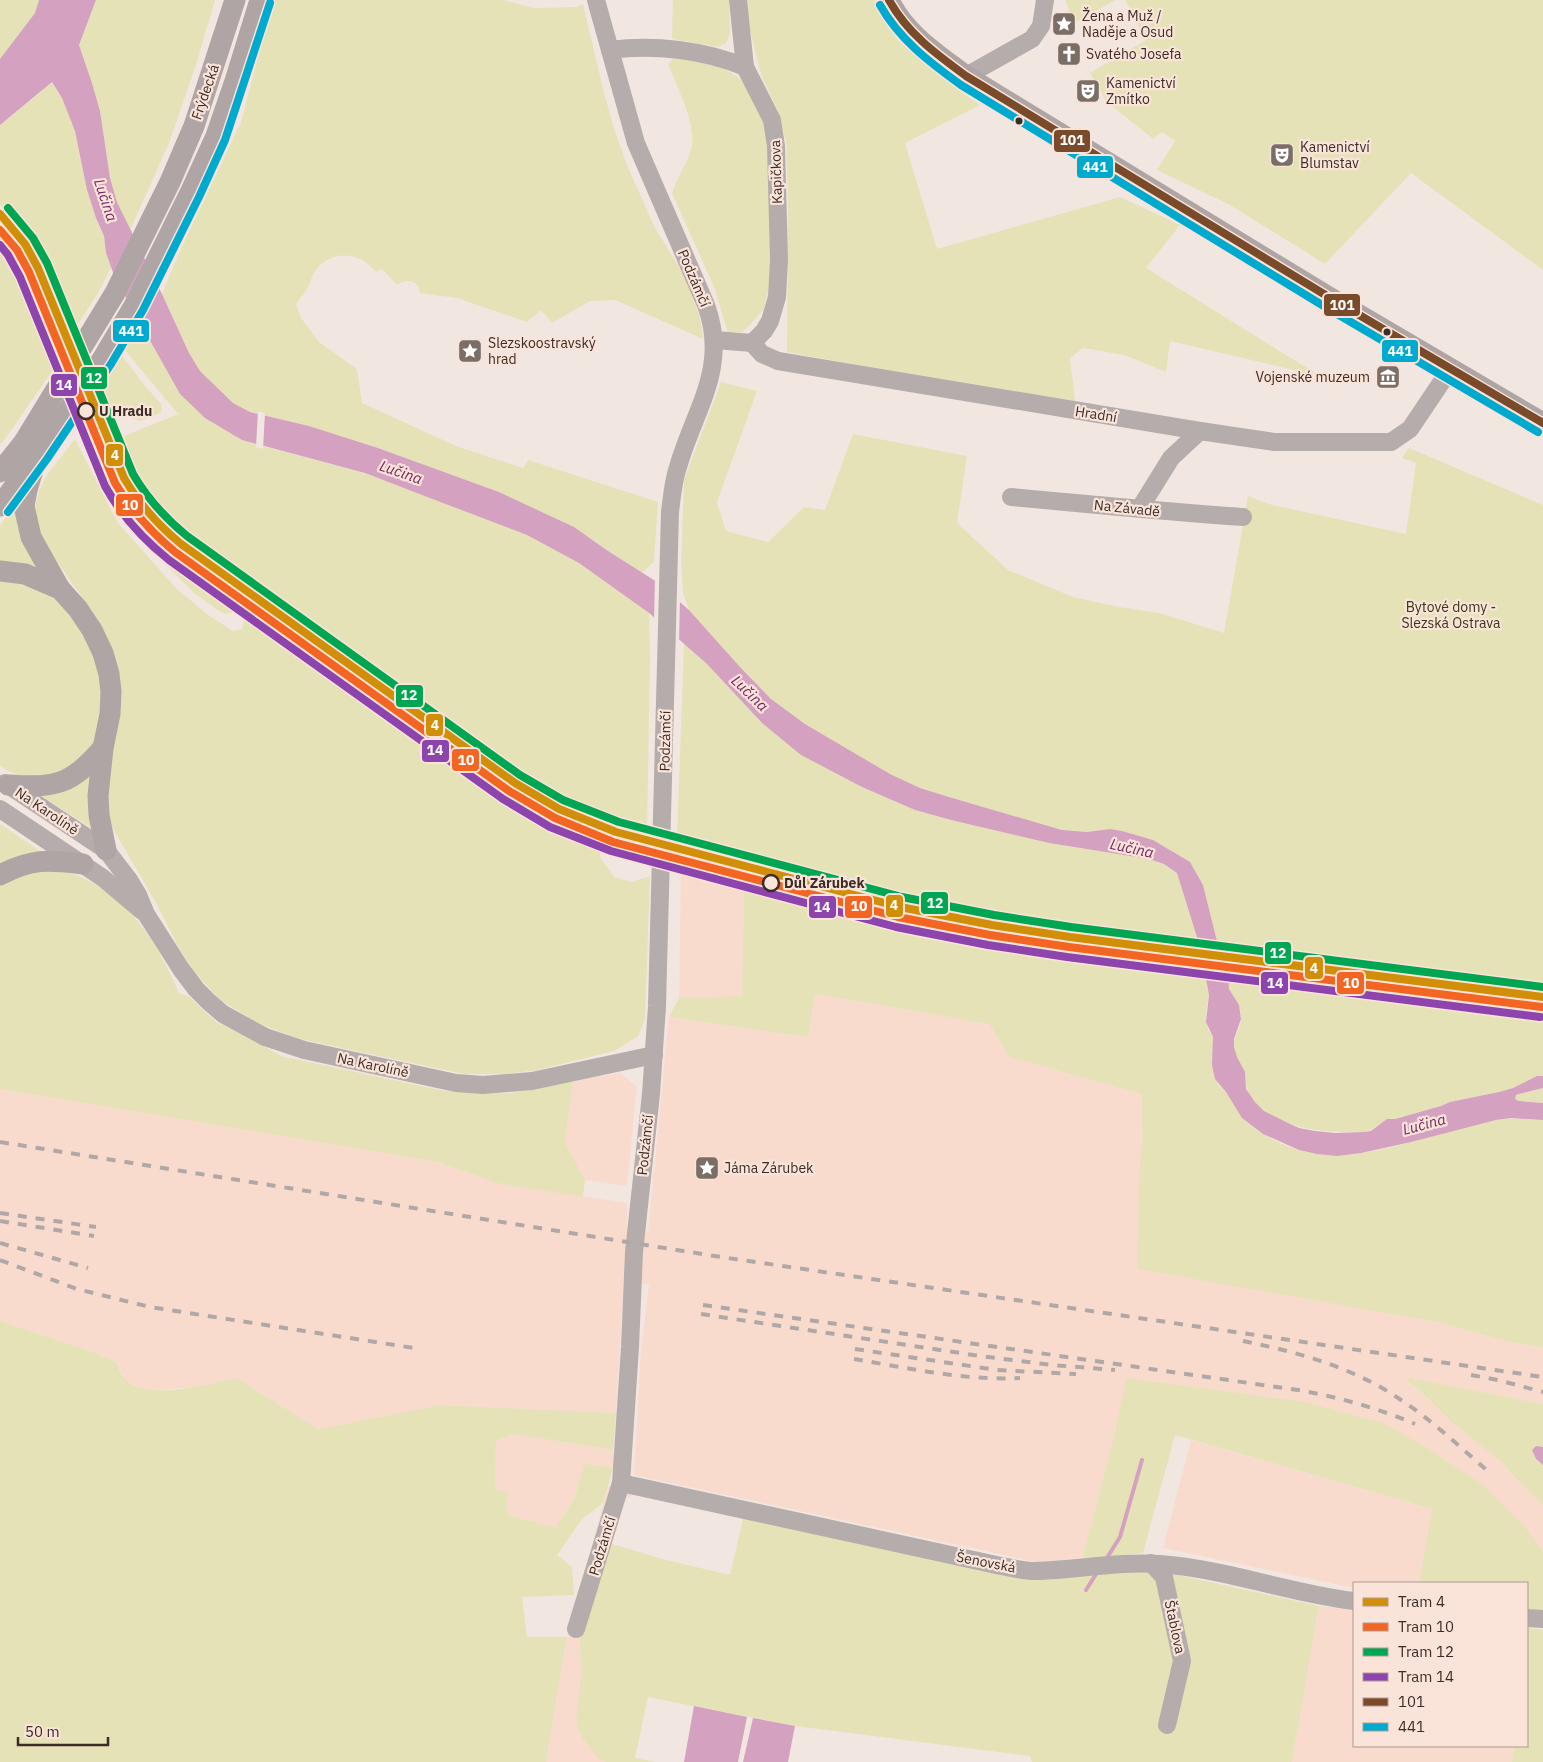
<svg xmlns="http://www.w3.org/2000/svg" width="1543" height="1762" viewBox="0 0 1543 1762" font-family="'IBM Plex Sans',sans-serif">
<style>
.built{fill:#f9dbce}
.green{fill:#e6e2b7}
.water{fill:#d5a1c1}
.pier{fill:#f2e6e1}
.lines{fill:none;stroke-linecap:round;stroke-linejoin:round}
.stream{stroke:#d5a1c1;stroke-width:4}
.minor{stroke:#b5adac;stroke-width:18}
.major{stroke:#aea5a4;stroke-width:21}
.rail{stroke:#b0a8a6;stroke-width:4;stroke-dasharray:9 9;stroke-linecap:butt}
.bus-1-casing{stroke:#fae3d9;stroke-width:11}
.bus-2-casing{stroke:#fae3d9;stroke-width:11}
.bus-1{stroke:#7a4b2a;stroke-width:8}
.bus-2{stroke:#00a9ce;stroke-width:8}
.tram-1-casing{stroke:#fae3d9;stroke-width:11}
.tram-2-casing{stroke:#fae3d9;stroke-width:11}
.tram-3-casing{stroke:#fae3d9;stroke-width:11}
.tram-4-casing{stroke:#fae3d9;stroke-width:11}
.tram-1{stroke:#d18e08;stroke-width:8}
.tram-2{stroke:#f26522;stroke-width:8}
.tram-3{stroke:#00a651;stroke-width:8}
.tram-4{stroke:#8e44ad;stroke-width:8}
.bus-dot{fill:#3b2d26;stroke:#fae3d9;stroke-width:2}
.stop-dot{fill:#fae3d9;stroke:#3b2d26;stroke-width:2.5}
.labels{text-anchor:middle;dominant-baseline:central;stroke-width:4.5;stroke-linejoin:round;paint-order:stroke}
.poi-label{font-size:14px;fill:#3b2d26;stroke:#fae3d9;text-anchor:start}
.street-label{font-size:14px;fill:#3b2d26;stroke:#fae3d9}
.stop-label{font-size:14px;font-weight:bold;fill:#3b2d26;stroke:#fae3d9;text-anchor:start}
.park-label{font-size:14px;fill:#383814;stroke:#fae3d9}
.water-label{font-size:15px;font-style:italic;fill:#792763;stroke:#fae3d9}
.line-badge{stroke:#fae3d9;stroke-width:2}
.badge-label{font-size:14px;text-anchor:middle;font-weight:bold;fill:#fff}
</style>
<rect width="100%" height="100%" fill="#f2e6e1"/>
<g class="built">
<path d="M681,868l63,18 -2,111 -63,1z"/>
<path d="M815,994l174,30 21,33 132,36 -1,66 -2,16 298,147 72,20 34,5v57l-138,-26 48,45 47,38 43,45v45l-17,-23 -400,-150 -11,54 -33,128 -32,5 -416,-90 7,-125 8,-65 -25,-7 -8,135 -176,-8 -122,24 -81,-51 -40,9 -50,4 -21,-10 -10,-19 -28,-12 -88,-29v-232l439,73 57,21 131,20v26l21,3 21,-215 138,20z"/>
<path d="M620,1073l17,14 -10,99 -42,-6 -20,-37 8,-63z"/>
<path d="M513,1434l100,16 1,18 -30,-3 -9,32 -19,30 -49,-12v-23l-12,-2 1,-49z"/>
<path d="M1191,1440l241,69 -13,74h-65v5l-191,-40z"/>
<path d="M608,1487l34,6 -17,5 -45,141 1,37 -5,41 2,13 14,20 13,12h-59l21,-125z"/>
<path d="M1319,1606l35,4v136h160l-2,16h-220z"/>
</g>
<g class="green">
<path d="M0,0h39l-4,13 -35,46z"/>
<path d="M96,0h119l-19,65 -27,78 -39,87 -13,-28 -7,-24 -10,-67 -8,-28 -13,-38z"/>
<path d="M273,0h231l29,8 44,-1 6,-3 20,85 11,40 13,36 28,63 30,48 15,42 3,21 -88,-39 -25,1 -38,22 -11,-13 -14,12 -70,-24 -37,-5c-1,-13 -14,-15 -23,-8l-15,-16 -6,3c-16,-20 -44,-23 -60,-2 -4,5 -5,10 -7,15 -3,7 -9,13 -13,19l5,14 18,24 38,27 5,34 94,43 67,22 5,-8 130,42 -4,60 -12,11 -34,-22 -34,-24 -75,-35 -121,-44 -69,-22 -59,-14 -17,-9 -33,-32 -11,-18 -27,-59 18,-43 61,-129z"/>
<path d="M673,0h56l1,33 -4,10 -8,4 -46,-8z"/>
<path d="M746,0h128l24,41 63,51 19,13 -75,38 32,106 183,-52 60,28 -34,43 174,108 -150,-35 -4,31 -42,-17 -41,-7 -13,10 5,43 -148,-23 -140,-26 1,-148 -2,-63 -8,-30 -17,-36 -14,-59z"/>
<path d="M1065,0h50l-49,28 -8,-12 11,-6z"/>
<path d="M1125,0h418v270l-132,-97 -86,91 -95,-59 -73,-35 18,-29 -13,-9 -9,7 -47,-38 -16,-28 56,-33z"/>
<path d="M674,57l47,10 17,10 18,19 8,16 5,29 1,150 -2,1 -4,17 -18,20 -4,3 -14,1 -14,-46 -42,-94c5,-15 14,-28 19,-43 7,-24 -14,-63 -23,-86z"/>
<path d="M51,81l11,17 13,33 12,59 9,28 8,18 2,17 6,13 -14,27 -22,34 -10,-25 -8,3 -16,-40 -10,-19 -32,-42v-79l41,-33z"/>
<path d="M0,233c22,20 31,43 42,70l-9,3 24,58 -54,78 -3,2z"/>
<path d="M139,320l41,74 78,51 107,28 162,62 52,28 70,50 1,43 -3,176 -52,-17 -33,-15 -38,-21 -264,-186 -89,-66 -19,-16 -14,-17 -13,-23 -13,-30 66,-27 -54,-65z"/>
<path d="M121,354l23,31 17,19 1,6 -4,4 -18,7 -35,-13 -7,-19z"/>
<path d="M721,382l36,9 -40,111 9,29 42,11 36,-35 21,3 28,-76 114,22 -10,67 51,47 65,27 46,10 40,6 65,20 24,-137 20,8 138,30 10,-71 -14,-5 7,-10 134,57v483l-324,-39 -16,-64 -50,-45 -43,-11 -23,3 -25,-2 -113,-33 -29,-9 -34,-16 -81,-48 -34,-25 -31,-32 -51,-57 -6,-17 -2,-30 3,-83z"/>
<path d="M75,439l43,84 58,65 32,27 25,16 9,-2 6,-24 263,194 41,22 49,21 -1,15 14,20 18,5 18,-6 -5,143 -7,17 -24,15 -77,19 -30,4h-43l-169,-36 -39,-16 -37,-23 -26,-29 -14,-22 -24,-47 -42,-72 -8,-25 8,-56 8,-39 -7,-57 -17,-34 -56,-79 -6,-30 4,-18 7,-15z"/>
<path d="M98,443c10,24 20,55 38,75 26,30 69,56 102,80l-5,14 -7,2 -7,-3 -25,-18 -60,-60 -12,-16 -31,-62z"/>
<path d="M14,507l7,25 14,33 -1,2 -34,-3v-39z"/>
<path d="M0,579c26,3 53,14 70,34 27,31 41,82 26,121 -1,5 -2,11 -5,15 -3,5 -24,20 -30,23 -3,1 -7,2 -11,3 -20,5 -32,2 -50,-9z"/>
<path d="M684,644l23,20 55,59 100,64 53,23 36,10 98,23 100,16 15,5 13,9 23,74 -215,-31 -106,-23 -184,-47 1,-5 -8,-1 -1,4 -10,-5z"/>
<path d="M90,774l3,55 -53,-34z"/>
<path d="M0,824l40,27 -17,3 -23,10z"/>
<path d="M43,868c10,2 22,2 31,6 55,22 82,66 105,119l11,4 26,25 34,16 31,18 164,35 66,2 62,-13 -8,63 20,37 -2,17 -87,-14 -57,-21 -439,-73v-207z"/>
<path d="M744,886l42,10 1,-5 148,37 72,13 74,12 123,13 5,29 -3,18 2,16 5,8 5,47c15,13 20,32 36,44 83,58 157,5 244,-8 15,-3 30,-1 45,0v227l-34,-5 -72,-20 -300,-53 2,-94 3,-35v-46l-132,-37 -21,-33 -174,-30 -7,43 -139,-20 10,-19 63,-2z"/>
<path d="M1228,972l130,19 185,21v64h-6l-24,12 -14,4 -49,10 -9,4 -46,13c-14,1 -18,11 -30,13 -6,1 -10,0 -16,0 -34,0 -79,-5 -99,-37 -5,-8 -4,-17 -7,-26 -3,-8 -9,-15 -9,-24 0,-9 7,-17 7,-26 1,-13 -9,-20 -12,-32 -2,-4 -1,-10 -1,-15z"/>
<path d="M1543,1088v15l-24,-2 -4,-2 1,-4 3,-1z"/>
<path d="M0,1321l88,29 28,12c3,6 6,16 12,20 25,18 80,2 109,-4l81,51 122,-24 176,8 -3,37 -100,-16 -17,7 -1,49 12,2v23l49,12 19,-30 9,-33 29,4 -10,35 -21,16 -25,36 15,12 2,28 -52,2 5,40h40l-21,125h-546z"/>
<path d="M1404,1377l139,27v43h-7v12l7,6v41l-43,-45 -47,-38 -29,-28z"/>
<path d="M1126,1378l179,24 78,21 43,24 56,37 44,44 17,23v60l-16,-2v-26h-108l13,-74 -257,-74 -32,118 -61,7 33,-128z"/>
<path d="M744,1515l271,60 131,-5 32,5 141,31 -27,156h-260l-2,-6 -235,-30 -147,-29 -13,61 21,4h-51l-7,-4 -15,-19 -5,-9 -2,-13 5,-41 -1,-37 29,-96 57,17 64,15z"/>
<path d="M1528,1628l15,2v132h-31l2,-16h13z"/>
</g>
<g class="water">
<path d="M39,0h57l-17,45 13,38 8,28 10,67 7,24 45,92 27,59 11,18 33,32 17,9 59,14 69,22 121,44 75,35 34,24 49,31 32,28 51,57 31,32 34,25 85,50 30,14 29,9 113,33 25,2 23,-3 12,2 31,9 37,22 13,23 16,64 9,23 1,17 10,16 2,14 -7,20v8l3,10 8,15 1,17 9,13 9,9 24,12 11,5 16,3 20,2 29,-1 7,-1 16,-12h8l46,-13 9,-4 49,-10 14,-4 24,-12h6v12l-24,6 -3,1 -1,4 4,2 24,2v17l-32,-2 -15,2 -85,22 -50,11 -24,3 -20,-2 -18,-4 -36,-16 -21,-16 -16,-26 -11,-13 -3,-14 1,-28 -7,-15 3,-27 -9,-48 -23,-74 -13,-9 -15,-5 -100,-16 -98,-23 -36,-10 -53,-23 -61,-32 -39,-32 -55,-59 -58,-51 -70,-50 -52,-28 -105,-40 -57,-22 -123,-33 -37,-22 -25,-24 -65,-116 -9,-25 -2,-17 -8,-18 -9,-28 -12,-59 -13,-33 -10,-16 -52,43v-66l35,-46z"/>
<path d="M1536,1446l7,1v18l-7,-6 -4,-9z"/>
<path d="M694,1706l53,11 -9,45h-54z"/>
<path d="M753,1718l42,8 -7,36h-45z"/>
</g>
<g class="pier">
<path d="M258,411l7,2 -2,36 -7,-2z"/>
<path d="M655,578l25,20 -1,45 -25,-22z"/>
<path d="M1198,948l25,4 6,16 -27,-3z"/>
</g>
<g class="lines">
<g class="stream">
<path d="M1105,1561l15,-24 22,-77"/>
<path d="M1086,1590l12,-19"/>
</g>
<g class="minor">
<path d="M738,0l7,67 27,53 4,26 3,114 -2,37 -7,24 -6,10 -12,12"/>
<path d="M610,50c44,-6 94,0 135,17"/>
<path d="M966,76l66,-37 9,-13 4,-26"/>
<path d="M715,340l37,3 10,11 16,7 422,70 74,11h117l19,-13 41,-61"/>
<path d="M1011,497c78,7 155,15 232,20"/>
<path d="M1140,508l31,-50 29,-27"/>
<path d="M5,783l101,67 23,30 9,15 8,19 35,55 15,20 13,13 14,12 42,23 39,13 152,33 27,2 49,-4 122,-26"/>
<path d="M0,809l103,69 39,33"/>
<path d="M621,1483l380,83c11,2 23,5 34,5 42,-1 84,-10 125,-7 66,5 129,29 194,37"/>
<path d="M1151,1563l13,14 18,84 -15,64"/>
<path d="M1527,1618l16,1"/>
<path d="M576,1629l45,-146 9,-136 4,-95 17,-158 6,-88 13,-494c2,-15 3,-31 8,-45 17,-59 51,-99 28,-162l-70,-162 -40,-143"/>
</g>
<g class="major">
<path d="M889,0c16,34 48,54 77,76l366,223 211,124"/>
<path d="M33,470l-6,20 -3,16 7,31 29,52 18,20 14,21 11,23 6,21 2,18 -1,22 -7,34 -5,48 1,19 7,35"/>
<path d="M0,472l24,-30 91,-149 55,-111 24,-56 41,-126"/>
<path d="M0,506l39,-53 64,-95 31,-52 56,-113 26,-57 19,-55 25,-81"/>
<path d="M0,571l25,3 35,15"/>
<path d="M8,785c49,3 62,0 95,-37"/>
<path d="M0,875c33,-17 48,-15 83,-11"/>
</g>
<g class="rail">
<path d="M0,1142l721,115 822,120"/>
<path d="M0,1213l96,14"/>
<path d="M0,1221l94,15"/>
<path d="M0,1243l88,25"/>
<path d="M0,1260l77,29 73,18 264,41"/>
<path d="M703,1305l595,85c40,7 80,18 117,34"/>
<path d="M701,1314l279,42 72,9 63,5"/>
<path d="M1243,1341c55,11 112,27 158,59 32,21 60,48 89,73"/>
<path d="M855,1349l142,21 79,4"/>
<path d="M854,1359c54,9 111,22 166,19"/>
<path d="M1471,1375l27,5 45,12"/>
</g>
<defs>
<path id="bus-1" d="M889,0c18,33 47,54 77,76l366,223 211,124"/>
<g id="bus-2">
<path d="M880,5c19,34 49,57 81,80l366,223 211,124"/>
<path d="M8,512l39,-53 64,-95 32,-54 56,-113 26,-57 45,-137"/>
</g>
</defs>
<use href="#bus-1" class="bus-1-casing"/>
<use href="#bus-2" class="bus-2-casing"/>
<use href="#bus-1" class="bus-1"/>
<use href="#bus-2" class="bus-2"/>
<defs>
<path id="tram-1" d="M0,214l25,30 13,24 86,210c15,26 34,47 57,66l334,239 44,26 57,23 284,75 92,18 78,12 473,60"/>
<path id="tram-2" d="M0,230l17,20 12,22 86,211c16,27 36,49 60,69l334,239 46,27 58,24 285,75 92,18 79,12 473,60"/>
<path id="tram-3" d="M8,208l25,30 14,25 86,211c14,24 32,44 54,62l333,239 43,25 56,22 283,75 92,18 77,12 472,60"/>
<path id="tram-4" d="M0,245l8,10 12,22 85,209c16,29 39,54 64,74l334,239 47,28 61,24 285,76 92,18 79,12 473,60"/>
</defs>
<use href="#tram-1" class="tram-1-casing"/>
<use href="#tram-2" class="tram-2-casing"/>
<use href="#tram-3" class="tram-3-casing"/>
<use href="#tram-4" class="tram-4-casing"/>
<use href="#tram-1" class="tram-1"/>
<use href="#tram-2" class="tram-2"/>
<use href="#tram-3" class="tram-3"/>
<use href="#tram-4" class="tram-4"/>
</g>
<defs>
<symbol id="sight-square" viewBox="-11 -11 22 22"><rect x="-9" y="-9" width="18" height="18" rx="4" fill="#7b6e67" stroke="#fae3d9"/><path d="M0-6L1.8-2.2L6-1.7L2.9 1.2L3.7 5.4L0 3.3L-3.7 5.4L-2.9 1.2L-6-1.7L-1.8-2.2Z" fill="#fff"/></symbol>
<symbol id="church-square" viewBox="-11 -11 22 22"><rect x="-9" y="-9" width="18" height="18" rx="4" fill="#7b6e67" stroke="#fae3d9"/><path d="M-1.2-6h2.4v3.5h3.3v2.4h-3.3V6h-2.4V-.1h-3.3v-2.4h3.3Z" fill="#fff"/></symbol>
<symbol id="theatre-square" viewBox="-11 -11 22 22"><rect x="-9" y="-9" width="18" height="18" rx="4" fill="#7b6e67" stroke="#fae3d9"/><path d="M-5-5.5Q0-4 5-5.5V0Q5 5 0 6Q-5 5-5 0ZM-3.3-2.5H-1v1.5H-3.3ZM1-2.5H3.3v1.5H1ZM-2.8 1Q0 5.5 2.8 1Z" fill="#fff"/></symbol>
<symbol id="museum-square" viewBox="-11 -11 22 22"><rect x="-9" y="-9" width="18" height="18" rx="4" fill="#7b6e67" stroke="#fae3d9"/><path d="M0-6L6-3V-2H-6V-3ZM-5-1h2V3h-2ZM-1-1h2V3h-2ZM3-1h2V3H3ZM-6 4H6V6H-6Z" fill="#fff"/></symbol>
</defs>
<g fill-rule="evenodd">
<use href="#sight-square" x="1050" y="10" width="28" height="28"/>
<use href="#church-square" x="1055" y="40" width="28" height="28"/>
<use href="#theatre-square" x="1074" y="77" width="28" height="28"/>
<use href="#theatre-square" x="1268" y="141" width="28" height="28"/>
<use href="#sight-square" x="456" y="337" width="28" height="28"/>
<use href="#museum-square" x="1374" y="363" width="28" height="28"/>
<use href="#sight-square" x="693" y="1154" width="28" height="28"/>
</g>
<g class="bus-dot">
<circle cx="1019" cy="121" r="4.5"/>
<circle cx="1387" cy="332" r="4.5"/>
</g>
<g class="stop-dot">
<circle cx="86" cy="411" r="8"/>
<circle cx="771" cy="883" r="8"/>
</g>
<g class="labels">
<g class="poi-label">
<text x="1082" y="16">Žena a Muž /<tspan x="1082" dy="16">Naděje a Osud</tspan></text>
<text x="1086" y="54">Svatého Josefa</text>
<text x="1106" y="83">Kamenictví<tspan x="1106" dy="16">Zmítko</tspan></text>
<text x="1300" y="147">Kamenictví<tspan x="1300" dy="16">Blumstav</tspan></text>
<text x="488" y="343">Slezskoostravský<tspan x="488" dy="16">hrad</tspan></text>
<text x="1370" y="377" text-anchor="end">Vojenské muzeum</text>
<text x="724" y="1168">Jáma Zárubek</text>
</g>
<g class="street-label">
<text transform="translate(205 92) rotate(-71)">Frýdecká</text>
<text transform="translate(776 172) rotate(-92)">Kapičkova</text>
<text transform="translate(694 278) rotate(67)">Podzámčí</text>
<text transform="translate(1096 414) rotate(9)">Hradní</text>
<text transform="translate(1127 508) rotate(6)">Na Závadě</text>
<text transform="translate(665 741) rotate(-89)">Podzámčí</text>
<text transform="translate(47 811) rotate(34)">Na Karolíně</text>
<text transform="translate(373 1065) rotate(12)">Na Karolíně</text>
<text transform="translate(645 1145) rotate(-84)">Podzámčí</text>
<text transform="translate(602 1546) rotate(-73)">Podzámčí</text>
<text transform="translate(986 1562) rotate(11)">Šenovská</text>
<text transform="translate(1175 1627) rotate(78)">Štablova</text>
</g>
<g class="stop-label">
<text x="99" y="411">U Hradu</text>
<text x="784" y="883">Důl Zárubek</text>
</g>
<g class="park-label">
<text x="1451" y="607">Bytové domy -<tspan x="1451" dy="16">Slezská Ostrava</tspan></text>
</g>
<g class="water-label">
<text transform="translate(106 200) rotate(71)">Lučina</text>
<text transform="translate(401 472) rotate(19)">Lučina</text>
<text transform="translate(750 693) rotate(44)">Lučina</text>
<text transform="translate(1132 848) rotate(12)">Lučina</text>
<text transform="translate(1424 1124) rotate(-15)">Lučina</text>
</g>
</g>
<g class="line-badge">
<rect x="1053" y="129" width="38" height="24" rx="5" fill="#7a4b2a"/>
<rect x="1076" y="155" width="38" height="24" rx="5" fill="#00a9ce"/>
<rect x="1323" y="293" width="38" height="24" rx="5" fill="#7a4b2a"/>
<rect x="112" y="319" width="38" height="24" rx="5" fill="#00a9ce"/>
<rect x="1381" y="339" width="38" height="24" rx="5" fill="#00a9ce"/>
<rect x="80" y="366" width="28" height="24" rx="5" fill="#00a651"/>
<rect x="50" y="373" width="28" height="24" rx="5" fill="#8e44ad"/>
<rect x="105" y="443" width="19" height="24" rx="5" fill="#d18e08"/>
<rect x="115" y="493" width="29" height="24" rx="5" fill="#f26522"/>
<rect x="395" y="684" width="29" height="24" rx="5" fill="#00a651"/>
<rect x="425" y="713" width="19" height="24" rx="5" fill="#d18e08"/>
<rect x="421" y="739" width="29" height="24" rx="5" fill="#8e44ad"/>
<rect x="451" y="748" width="29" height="24" rx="5" fill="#f26522"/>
<rect x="920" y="891" width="29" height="24" rx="5" fill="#00a651"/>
<rect x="885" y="894" width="19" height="24" rx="5" fill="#d18e08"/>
<rect x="844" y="895" width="29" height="24" rx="5" fill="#f26522"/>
<rect x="808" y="895" width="29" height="24" rx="5" fill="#8e44ad"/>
<rect x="1264" y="941" width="28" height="24" rx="5" fill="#00a651"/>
<rect x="1304" y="956" width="20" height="24" rx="5" fill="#d18e08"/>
<rect x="1336" y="971" width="29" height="24" rx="5" fill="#f26522"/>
<rect x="1260" y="971" width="29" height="24" rx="5" fill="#8e44ad"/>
</g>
<g class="badge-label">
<text x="1072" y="145">101</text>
<text x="1095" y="172">441</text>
<text x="1342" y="310">101</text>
<text x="131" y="336">441</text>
<text x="1400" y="356">441</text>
<text x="94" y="383">12</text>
<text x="64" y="390">14</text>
<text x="115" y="460">4</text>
<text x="130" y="510">10</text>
<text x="409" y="700">12</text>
<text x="435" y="730">4</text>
<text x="435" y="755">14</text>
<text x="466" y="765">10</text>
<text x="935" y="908">12</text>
<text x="894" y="910">4</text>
<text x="859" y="911">10</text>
<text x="822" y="912">14</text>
<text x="1278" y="958">12</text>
<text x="1314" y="973">4</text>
<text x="1351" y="988">10</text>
<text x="1275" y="988">14</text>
</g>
<rect x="1353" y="1582" width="175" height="165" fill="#fae3d9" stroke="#ae9a91"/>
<rect x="1363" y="1598" width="25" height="8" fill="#d18e08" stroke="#ae9a91"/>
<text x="1398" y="1607" font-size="15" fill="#3b2d26">Tram 4</text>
<rect x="1363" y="1623" width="25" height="8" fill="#f26522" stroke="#ae9a91"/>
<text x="1398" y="1632" font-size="15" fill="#3b2d26">Tram 10</text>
<rect x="1363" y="1648" width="25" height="8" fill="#00a651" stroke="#ae9a91"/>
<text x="1398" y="1657" font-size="15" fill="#3b2d26">Tram 12</text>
<rect x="1363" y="1673" width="25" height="8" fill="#8e44ad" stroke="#ae9a91"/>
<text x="1398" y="1682" font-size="15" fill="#3b2d26">Tram 14</text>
<rect x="1363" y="1698" width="25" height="8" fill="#7a4b2a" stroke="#ae9a91"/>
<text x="1398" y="1707" font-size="15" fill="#3b2d26">101</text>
<rect x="1363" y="1723" width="25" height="8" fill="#00a9ce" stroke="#ae9a91"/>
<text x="1398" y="1732" font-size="15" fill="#3b2d26">441</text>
<path d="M18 1737v8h90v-8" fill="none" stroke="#3b2d26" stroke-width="2.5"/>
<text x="25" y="1737" font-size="15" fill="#3b2d26" stroke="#fae3d9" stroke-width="4" paint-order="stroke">50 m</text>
</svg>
